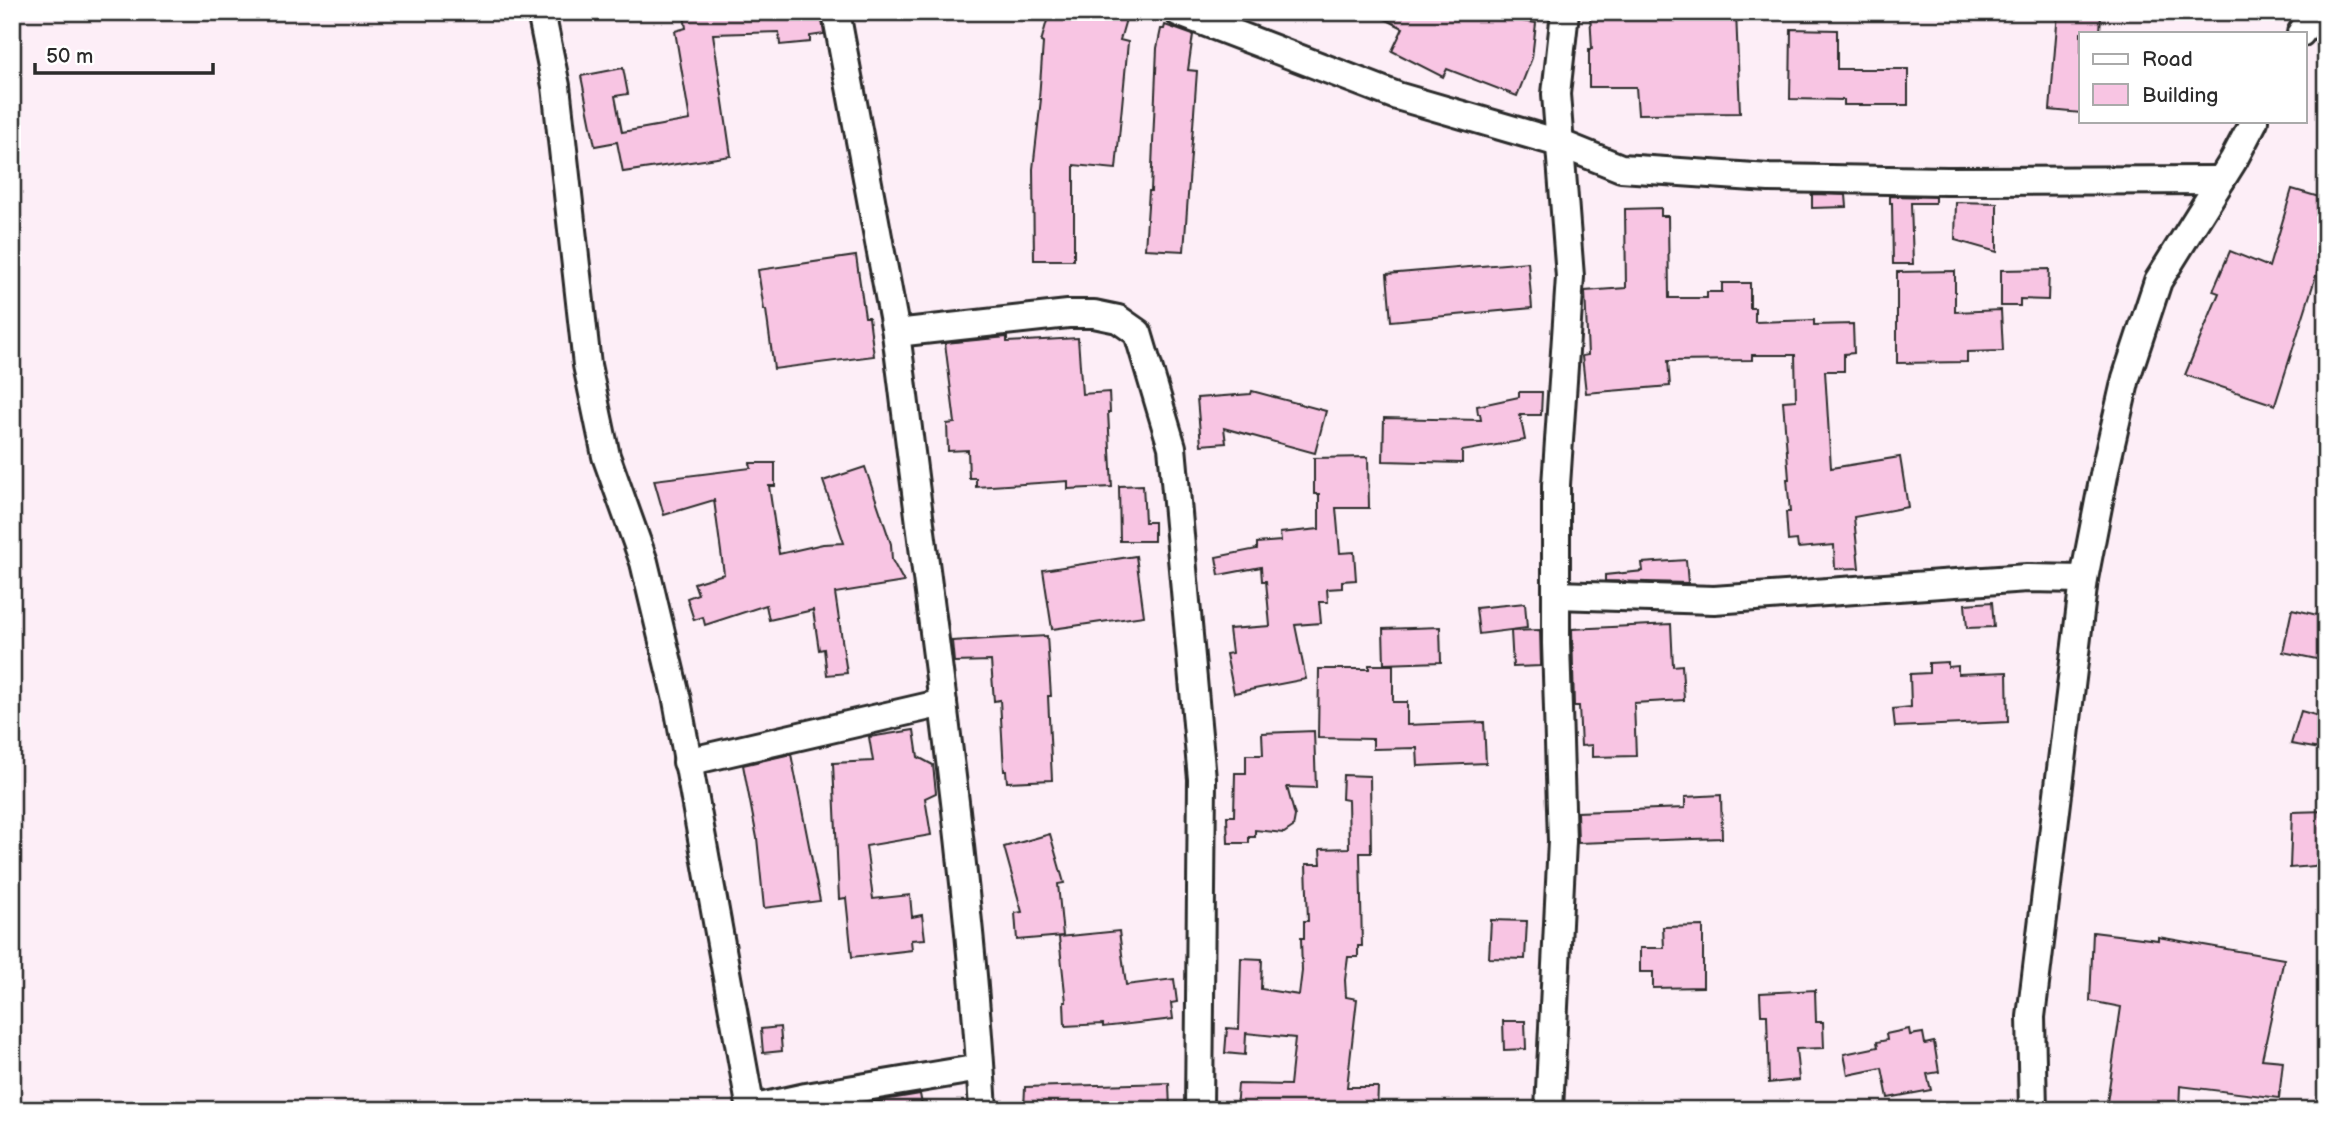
<svg xmlns="http://www.w3.org/2000/svg" width="2338" height="1122" viewBox="0 0 2338 1122" font-family="'Balsamiq Sans',sans-serif">
<style>
.building{fill:#f8c5e3;stroke:#2b2b2b;stroke-width:2}
.lines{fill:none;stroke-linecap:round;stroke-linejoin:round}
.minor-casing{stroke:#2b2b2b;stroke-width:32}
.minor{stroke:#fff;stroke-width:26}
</style>
<rect width="100%" height="100%" fill="#fdeef7"/>
<filter id="ink" filterUnits="userSpaceOnUse"><feTurbulence type="fractalNoise" baseFrequency=".0143" numOctaves="2"/><feDisplacementMap in="SourceGraphic" scale="14" xChannelSelector="R" yChannelSelector="G"/><feConvolveMatrix kernelMatrix="1 2 1 2 8 2 1 2 1" color-interpolation-filters="sRGB"/></filter>
<g filter="url(#ink)">
<g class="building">
<path d="M698,12h123l3,22 -14,2v6l-30,3 -1,-13 -66,2 18,122 -108,16 -6,-30 -22,4 -14,-70 42,-8 5,26 -13,2 7,36 68,-12 -15,-89 11,-3 -2,-13z"/>
<path d="M1059,12h69l-8,28 8,2 -12,127 -42,-4v95h-40l-1,-91 8,-70h-2l4,-56 -2,-1 7,-25 8,3z"/>
<path d="M1371,12h133l-3,6 35,5 -4,35 -15,38 -70,-27 -4,8 -51,-26 11,-23z"/>
<path d="M1590,12h146l4,101 -102,1 -2,-27h-47v-38h3z"/>
<path d="M2058,12l43,2 -1,19h-19v80l-31,-3z"/>
<path d="M1165,25l28,10 -5,35 9,1 -13,180 -39,-2 4,-58h2l6,-143 4,-19h3z"/>
<path d="M1791,29l46,1v39h71v36h-64v-5l-54,-1z"/>
<path d="M2292,189l34,10v45l-51,161 -90,-30 34,-82 -6,-2 17,-40 39,16z"/>
<path d="M1812,194l34,1 1,12 -35,1z"/>
<path d="M1890,196l45,1v6h-24l2,61h-20l-1,-61h-2z"/>
<path d="M1956,202l41,1v49l-42,-12z"/>
<path d="M1661,208v8h7l1,82h38v-6h15v-9h28v25h5v14l59,-2v5l39,-1 1,29 -10,1v17h-19l6,97 69,-11 8,50 -54,10 5,51 -24,1 -1,-24 -36,3 -1,-8 -9,1 -2,-29h4l-3,-33h2l-6,-78 13,-1 -1,-45h-43v5l-84,1 2,25 -84,7 -4,-37 6,-1 -3,-64 41,-3 -1,-79z"/>
<path d="M856,256l9,61h4l5,39 -100,13 -8,-59h-2l-6,-40z"/>
<path d="M1528,262l4,46 -141,13 -4,-47z"/>
<path d="M2049,269l-1,31 -28,-1v7h-19v-36z"/>
<path d="M1955,271v41l46,-2 2,41 -36,1v10l-70,1v-91z"/>
<path d="M1007,337v5l71,-4 4,56 27,-2 1,20h-2l4,75 -44,2v-8l-92,6v-9h-7l-1,-28 -20,1 -1,-27 8,-1 -10,-80z"/>
<path d="M1252,391l74,20 -11,42 -91,-25 2,15 -25,2 -4,-47 54,-4z"/>
<path d="M1519,392h23l-1,23h-21l5,25 -63,11v12l-79,-2 1,-43 97,2 -1,-6h-2l-1,-8 42,-9z"/>
<path d="M1368,457l1,51h-33l4,45 14,-1 2,28 -14,1v7l-15,1 1,13h-9l2,21 -26,2 11,54 -72,14 -8,-39 6,-1 -3,-24 41,-3 -4,-45h-4l-1,-14 -42,8 -3,-18 41,-8v-6l24,-2 -1,-8 39,-4v-35h-5v-36z"/>
<path d="M750,463h25v23h-6l10,68 44,-10 21,-1 -21,-62 42,-14 26,77 1,16 12,22 -69,11 12,80 -20,2 -3,-26 -5,1 -6,-40 -44,10 -3,-15 -61,20 -2,-8 -9,3 -7,-22 11,-4 -4,-11 30,-9 -10,-74 -50,15 -10,-35 97,-12z"/>
<path d="M1143,485l2,37h9v19h-34l-1,-55z"/>
<path d="M1136,556l8,60 -92,13 -9,-59z"/>
<path d="M1686,560l2,23 -83,-2v-6l38,-4 -1,-8z"/>
<path d="M1992,602l2,25 -27,1 -2,-24z"/>
<path d="M1525,603l2,25 -48,6 -3,-26z"/>
<path d="M2292,609l34,8v44l-43,-9z"/>
<path d="M1671,624l2,42 9,-1 2,35 -50,3 2,53 -44,1v-12l-11,1 -2,-40h-5l-2,-77z"/>
<path d="M1440,627l1,35 -57,2 -1,-35z"/>
<path d="M1540,630l1,36 -28,1 -2,-36z"/>
<path d="M1047,636l4,60h-3l4,84 -45,2 -1,-11h-2l-4,-71 -6,1 -3,-40 -37,1 -2,-21z"/>
<path d="M1948,662v5l10,-1v8l49,-2 1,50 -113,5 -2,-18 18,-2 -1,-33 19,-1v-10z"/>
<path d="M1369,665h24v37h14v23l77,-3 2,41 -68,3 -1,-18 -44,1v-10l-55,-1 1,-69h50z"/>
<path d="M2301,711l25,7v32l-35,-6z"/>
<path d="M914,730l4,27 15,8 3,28 -11,5 6,37 -65,11 7,53 37,-4 2,22 10,-2 3,24 -14,1 1,10 -60,7 -6,-59 -7,1 -6,-136 40,-2 -4,-24z"/>
<path d="M1314,731l2,57 -29,-1 8,29 -2,11 -9,6 -29,-3v7h-6v6h-21l-1,-27h7l1,-43h11v-18h17l-1,-22z"/>
<path d="M791,754l29,147 -56,7 -7,-70 -14,-73z"/>
<path d="M1343,775l27,1 1,77h-11l2,93h-4v11h-10l-3,23 1,17 11,2 -10,88h31l-1,23h-141l2,-26 52,1 5,-47 -49,-5 -1,22 -20,-2 2,-25 12,1 2,-71 21,1 -1,30 38,6 3,-24 -1,-33h3v-17h4l-2,-57h15l-1,-15 29,-1 -1,-48 -6,-1z"/>
<path d="M1721,795l1,43 -144,5 -1,-31 108,-4v-11z"/>
<path d="M2326,811v54l-36,3 2,-56z"/>
<path d="M1050,834l14,49 -6,1 5,52 -46,4 -2,-27 7,-1 -18,-65z"/>
<path d="M1491,920l36,1 -2,38 -36,-1z"/>
<path d="M1703,926v61l-50,1v-16h-13v-24h24l-1,-21z"/>
<path d="M1119,931l7,54 48,-6 3,23 -6,1 2,16 -70,8v-3l-38,2 -1,-24h2l-7,-65z"/>
<path d="M2093,932l65,8v-3l126,22 -22,100 21,2 -4,37 -99,-12 -1,24h-49v-6l-23,-2 14,-95 -31,-6z"/>
<path d="M1815,990l1,32h7l1,26 -28,1 3,31 -30,3 -2,-68h-6l-1,-22z"/>
<path d="M1503,1021h22l1,28 -22,1z"/>
<path d="M780,1027l2,24 -19,2 -2,-24z"/>
<path d="M1909,1029l1,6 13,-2 2,11 9,-2 5,30 -12,2 4,16 -43,8 -6,-30 -34,7 -4,-21 34,-7 -1,-5 10,-2 -1,-6z"/>
<path d="M1169,1083l1,27h-146l1,-23z"/>
<path d="M920,1094l3,16h-62v-6z"/>
</g>
<g class="lines">
<defs>
<g id="minor">
<path d="M541,12l15,74 31,279 19,91 38,106 33,138 74,410"/>
<path d="M836,12l60,321 7,55c29,240 66,480 80,722"/>
<path d="M1178,12l219,84 162,47 62,25 148,10 178,3 274,-1"/>
<path d="M2301,33l15,-21"/>
<path d="M896,333l172,-19h26l24,5 20,14 34,114 30,332 -3,331"/>
<path d="M1556,595l158,5 313,-22 57,1"/>
<path d="M687,762l256,-59"/>
<path d="M751,1109l55,-12 174,-29"/>
<path d="M1549,1110l13,-269 -6,-198v-158l14,-208 -14,-183 9,-82"/>
<path d="M2033,1110l-2,-93 53,-438 22,-114 20,-87 32,-97 75,-120 21,-40"/>
</g>
</defs>
<use href="#minor" class="minor-casing"/>
<use href="#minor" class="minor"/>
</g>
</g>
<rect width="2338" height="1122" fill="none" stroke="#fff" stroke-width="42"/>
<rect x="21" y="21" width="2296" height="1080" fill="none" stroke="#2b2b2b" stroke-width="2.5" filter="url(#ink)"/>
<rect x="2079" y="32" width="228" height="91" fill="#ffffff" stroke="#aaaaaa" stroke-width="2"/>
<rect x="2093" y="54" width="35" height="10" fill="#ffffff" stroke="#aaaaaa" stroke-width="2"/>
<text x="2142" y="66" font-size="21" fill="#2b2b2b">Road</text>
<rect x="2093" y="84" width="35" height="21" fill="#f8c5e3" stroke="#aaaaaa" stroke-width="2"/>
<text x="2142" y="102" font-size="21" fill="#2b2b2b">Building</text>
<path d="M35 63v10h178v-10" fill="none" stroke="#2b2b2b" stroke-width="3.5"/>
<text x="46" y="63" font-size="21" fill="#2b2b2b" stroke="#ffffff" stroke-width="5" paint-order="stroke">50 m</text>
</svg>
